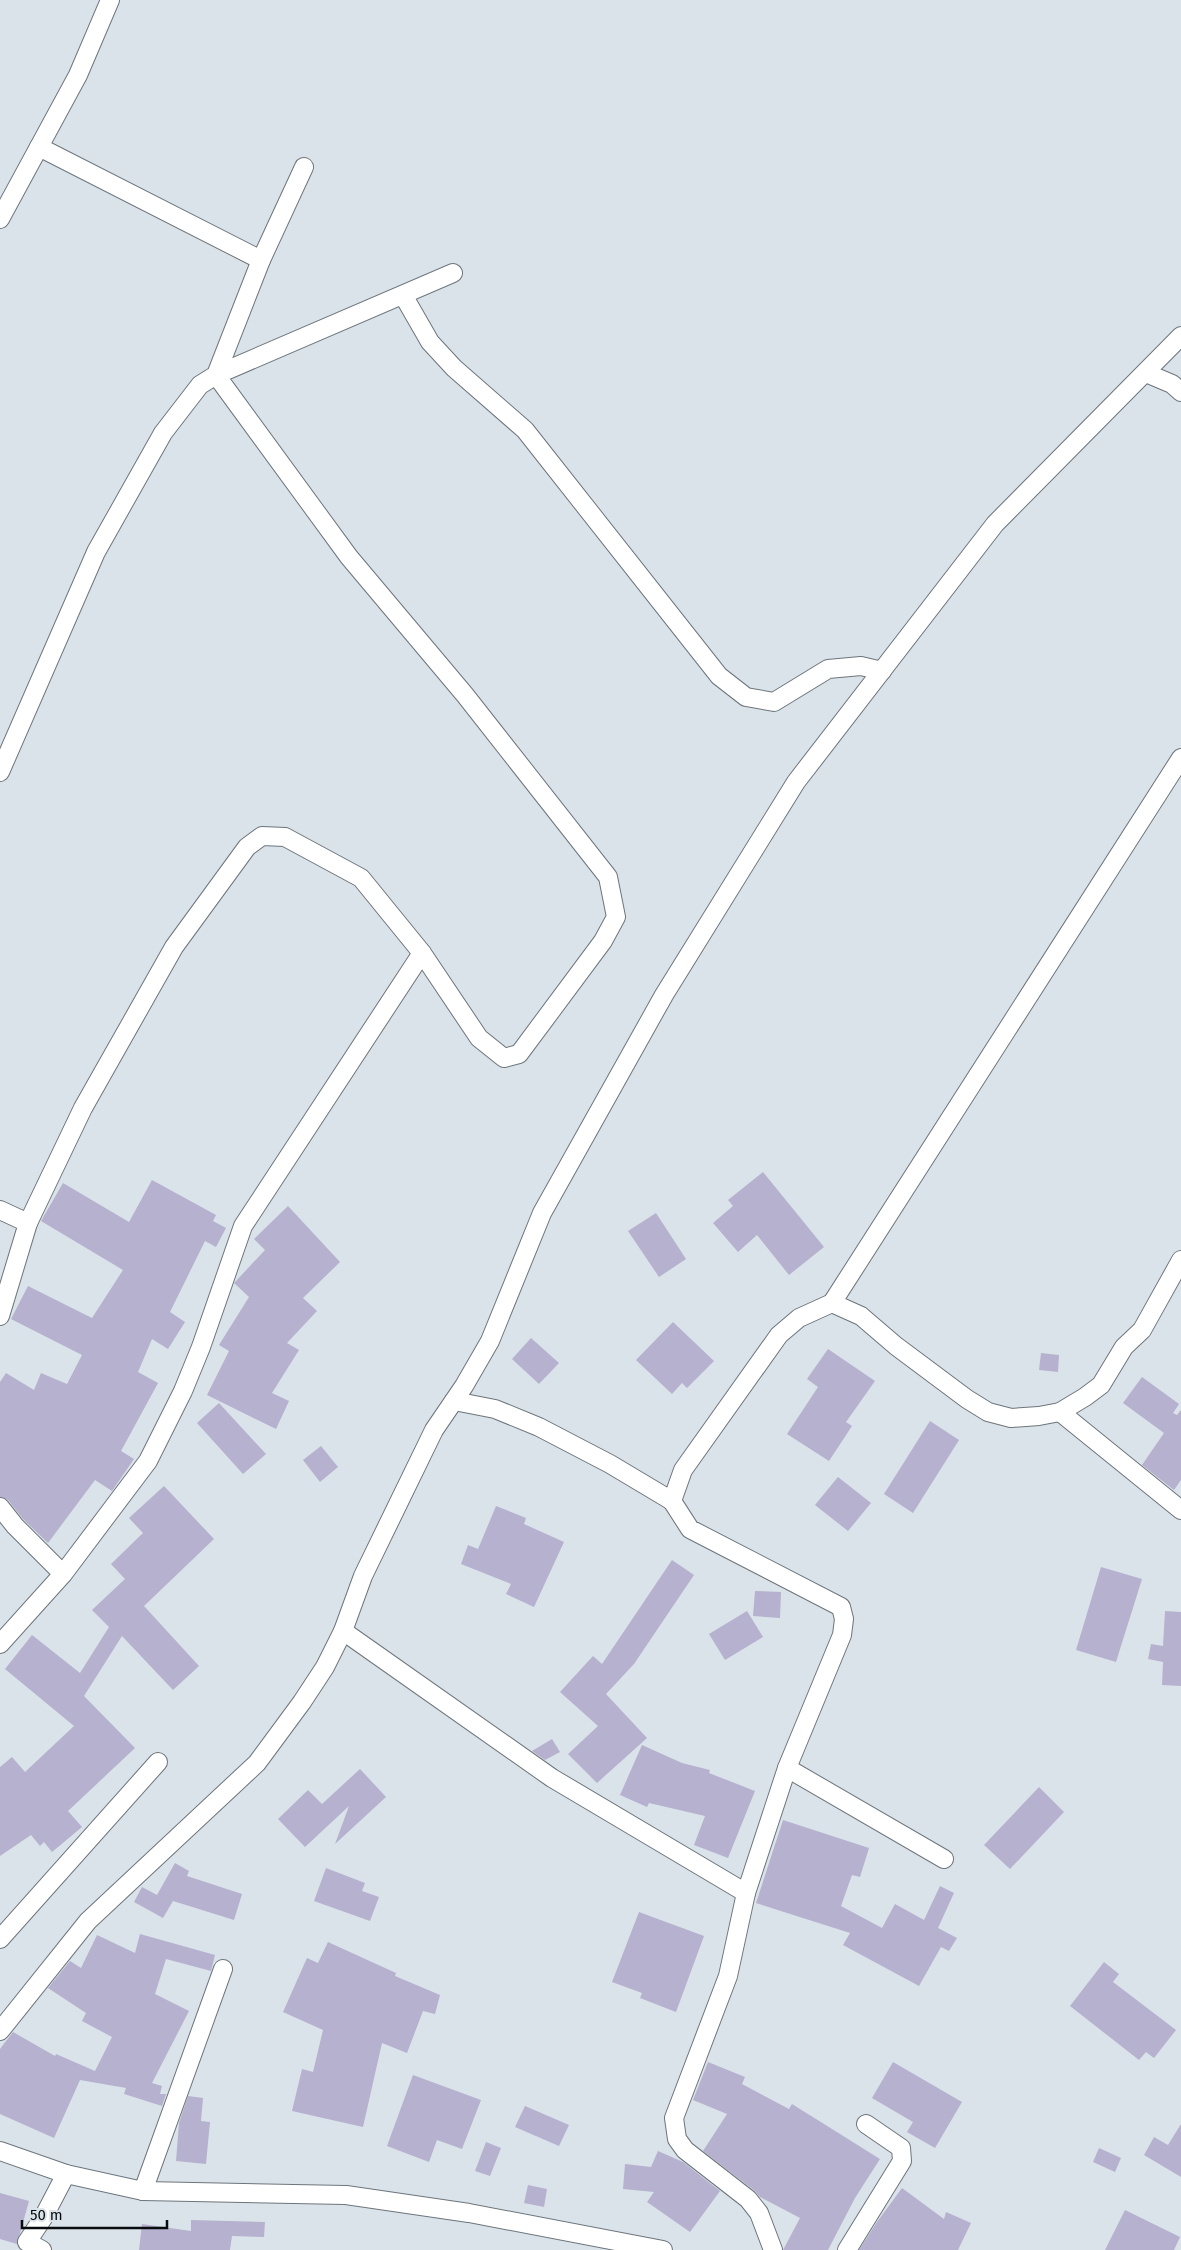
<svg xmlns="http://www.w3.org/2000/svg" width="1181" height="2250" viewBox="0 0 1181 2250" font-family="'Fira Sans',sans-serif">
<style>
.building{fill:#b5b1ce}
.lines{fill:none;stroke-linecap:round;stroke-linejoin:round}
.minor-casing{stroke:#6d757c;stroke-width:20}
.minor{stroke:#fff;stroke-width:18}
</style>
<rect width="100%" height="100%" fill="#dbe3ea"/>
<g class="building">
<path d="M763,1172l61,75 -35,28 -32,-40 -19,17 -25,-29 20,-17 -5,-6z"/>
<path d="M152,1180l64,35 -3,6 13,7 -10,19 -11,-6 -35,71 15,10 -17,27 -16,-10 -14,33 20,11 -37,68 13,8 -22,32 -17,-11 -47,63 -25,-24 -15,-19 -8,-3v-115l6,-9 28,17 7,-17 26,11 15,-29 -71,-36 17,-33 64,32 31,-48 -82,-49 22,-38 66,39z"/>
<path d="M288,1206l52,56 -37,36 14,13 -30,32 12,7 -27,43 17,8 -13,28 -69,-34 22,-44 -10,-6 30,-48 -15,-14 1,-1 30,-32 -11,-11z"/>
<path d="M656,1213l30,46 -27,18 -31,-46z"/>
<path d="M673,1322l41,39 -27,27 -5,-5 -10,11 -36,-34z"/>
<path d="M531,1338l28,25 -20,21 -27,-25z"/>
<path d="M828,1349l47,32 -29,41 6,4 -23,35 -42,-27 31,-47 -11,-8z"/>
<path d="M1041,1353l18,2 -1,17 -19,-2z"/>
<path d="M1142,1377l37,27 -6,9 4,2 4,-5v70l-7,10 -32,-25 22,-32 -41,-30z"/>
<path d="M219,1403l47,51 -23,20 -46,-51z"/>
<path d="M930,1421l29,19 -46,73 -29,-19z"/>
<path d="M321,1446l17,21 -18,15 -17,-22z"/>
<path d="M838,1477l33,26 -23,28 -33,-26z"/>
<path d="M164,1486l50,53 -70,67 55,60 -26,24 -51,-54 -38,60 51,52 -67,63 14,16 -30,25 -8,-10 -4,4 -9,-11 -31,21v-89l12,-10 13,15 49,-46 -69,-57 27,-34 48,38 29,-46 -17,-17 33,-31 -14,-15 32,-31 -14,-15z"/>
<path d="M496,1506l30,12 -2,6 40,18 -30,65 -28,-13 5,-10 -50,-20 7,-19 10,4z"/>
<path d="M672,1560l22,15 -60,89 -28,30 41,44 -50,45 -29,-29 30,-28 -38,-34 33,-36 9,8z"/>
<path d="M1101,1567l41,12 -26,83 -40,-12z"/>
<path d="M755,1591l26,1 -1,26 -27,-2z"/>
<path d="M747,1611l16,26 -38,23 -16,-26z"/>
<path d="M1165,1611l16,1v74l-19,-1 1,-23 -15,-3 3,-15 12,2z"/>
<path d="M552,1739l8,13 -15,8 -13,-9z"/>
<path d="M642,1745l40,18 28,7 -1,3 46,18 -27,67 -34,-13 11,-29 -56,-13 -2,4 -27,-12z"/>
<path d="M360,1769l26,28 -51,47 14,-38 -44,41 -27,-28 30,-29 14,14z"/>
<path d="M1039,1787l25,25 -54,57 -26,-24z"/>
<path d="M783,1820l86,28 -9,29 -8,-2 -11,31 41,22 13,-24 29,16 16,-34 14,7 -16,35 19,10 -8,13 -8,-4 -22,39 -76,-41 7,-12 -94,-30z"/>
<path d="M175,1863l14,8 -2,5 55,18 -8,26 -61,-19 -10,17 -29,-16 8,-15 15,8z"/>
<path d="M326,1868l39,15 -3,8 17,6 -9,24 -56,-20z"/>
<path d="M639,1912l65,24 -28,76 -36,-14 2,-5 -30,-11z"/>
<path d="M140,1934l75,21 -4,16 -45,-12 -11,35 34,17 -37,72 10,3 -2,8h6l-4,12 -38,-12 2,-6 -46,-8 -26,58 -54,-24v-65l13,-17 42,24 1,-2 39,17 17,-34 -30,-16 4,-8 -38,-25 22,-27 11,7 16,-33 38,18z"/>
<path d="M328,1942l68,31 -1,3 45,19 -5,19 -12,-3 -16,42 -25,-10 -19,84 -71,-16 10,-42 11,3 10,-42 -40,-18 24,-54 11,5z"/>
<path d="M1104,1962l15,12 -6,8 63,48 -22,28 -8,-6 -7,8 -69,-54z"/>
<path d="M708,2062l37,15 -3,7 47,25 3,-5 88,55 -25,39 -27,52h-45l17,-32 -40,-21 -5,-6 -52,-40 24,-37 -34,-14z"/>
<path d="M893,2062l69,40 -27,46 -28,-16 6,-10 -41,-24z"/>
<path d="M413,2075l68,25 -19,49 -25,-9 -8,22 -42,-16z"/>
<path d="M188,2096l15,2 -2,23 9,1 -4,42 -30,-3 3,-38z"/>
<path d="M525,2106l44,19 -10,21 -44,-19z"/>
<path d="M1181,2124v53l-37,-22 10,-18 14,8z"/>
<path d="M486,2142l15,6 -11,28 -15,-5z"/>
<path d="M1099,2148l22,10 -6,14 -22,-10z"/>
<path d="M658,2151l25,11 37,29 -30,41 -43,-30 7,-10 -31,-3 2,-25 26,3z"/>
<path d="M528,2185l19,4 -3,18 -20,-4z"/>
<path d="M902,2188l42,31 2,-7 25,11 -13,27h-99l18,-28z"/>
<path d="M0,2193l29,8 -12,43 -17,-5z"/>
<path d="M1125,2210l55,27 -6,13h-69z"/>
<path d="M191,2220l74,2 -1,15 -32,-1 -2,14h-91l3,-26 49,7z"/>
</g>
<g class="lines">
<defs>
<g id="minor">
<path d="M39,147l222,113"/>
<path d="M0,219l78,-144 32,-75"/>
<path d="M403,295l27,47 24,26 71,62 194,246 27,21 28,5 54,-33 33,-3 21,5"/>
<path d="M1146,373l26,11 9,8"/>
<path d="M0,772l96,-220 67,-119 37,-48 16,-10 45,-115 43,-93"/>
<path d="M0,1210l28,13 55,-115 91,-161 73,-100 15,-11 23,1 76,41 61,75 57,85 25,20 15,-4 84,-113 13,-24 -8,-40 -143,-182 -116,-138 -133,-182 237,-102"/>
<path d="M832,1303l349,-545"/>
<path d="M0,1316l28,-93"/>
<path d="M454,1401l41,8 44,18 71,37 62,37 11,-31 96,-135 20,-17 33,-15 29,13 35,30 71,53 21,13 23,6 28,-2 21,-4 25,-15 16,-12 23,-38 18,-17 39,-70"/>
<path d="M1060,1412l121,98"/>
<path d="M672,1501l18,28 151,78 3,12 -2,16 -55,133 -41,125 -18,83 -54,142 3,21 8,11 63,49 11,14 14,37"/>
<path d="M0,1507l15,19 48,48"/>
<path d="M343,1631l209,147 194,115"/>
<path d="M0,1644l63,-70 85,-113 35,-70 18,-44 42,-121 179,-273"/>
<path d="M787,1768l157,91"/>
<path d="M0,1939l158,-177"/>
<path d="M0,2031l88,-110 169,-158 45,-61 23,-35 18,-36 20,-55 71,-146 30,-44 26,-45 52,-128 122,-218 132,-213 199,-258 186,-188"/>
<path d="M0,2151l66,23 77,17 203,4 123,18 194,37"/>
<path d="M143,2191l80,-222"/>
<path d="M42,2250l-15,-8 16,-24 23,-44"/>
<path d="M847,2250l55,-89 -1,-13 -35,-24"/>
</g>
</defs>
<use href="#minor" class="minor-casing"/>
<use href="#minor" class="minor"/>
</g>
<path d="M22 2220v8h145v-8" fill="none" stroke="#090c0e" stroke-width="2.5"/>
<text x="30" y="2220" font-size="15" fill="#090c0e" stroke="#dbe3ea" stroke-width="4" paint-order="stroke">50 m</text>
</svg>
